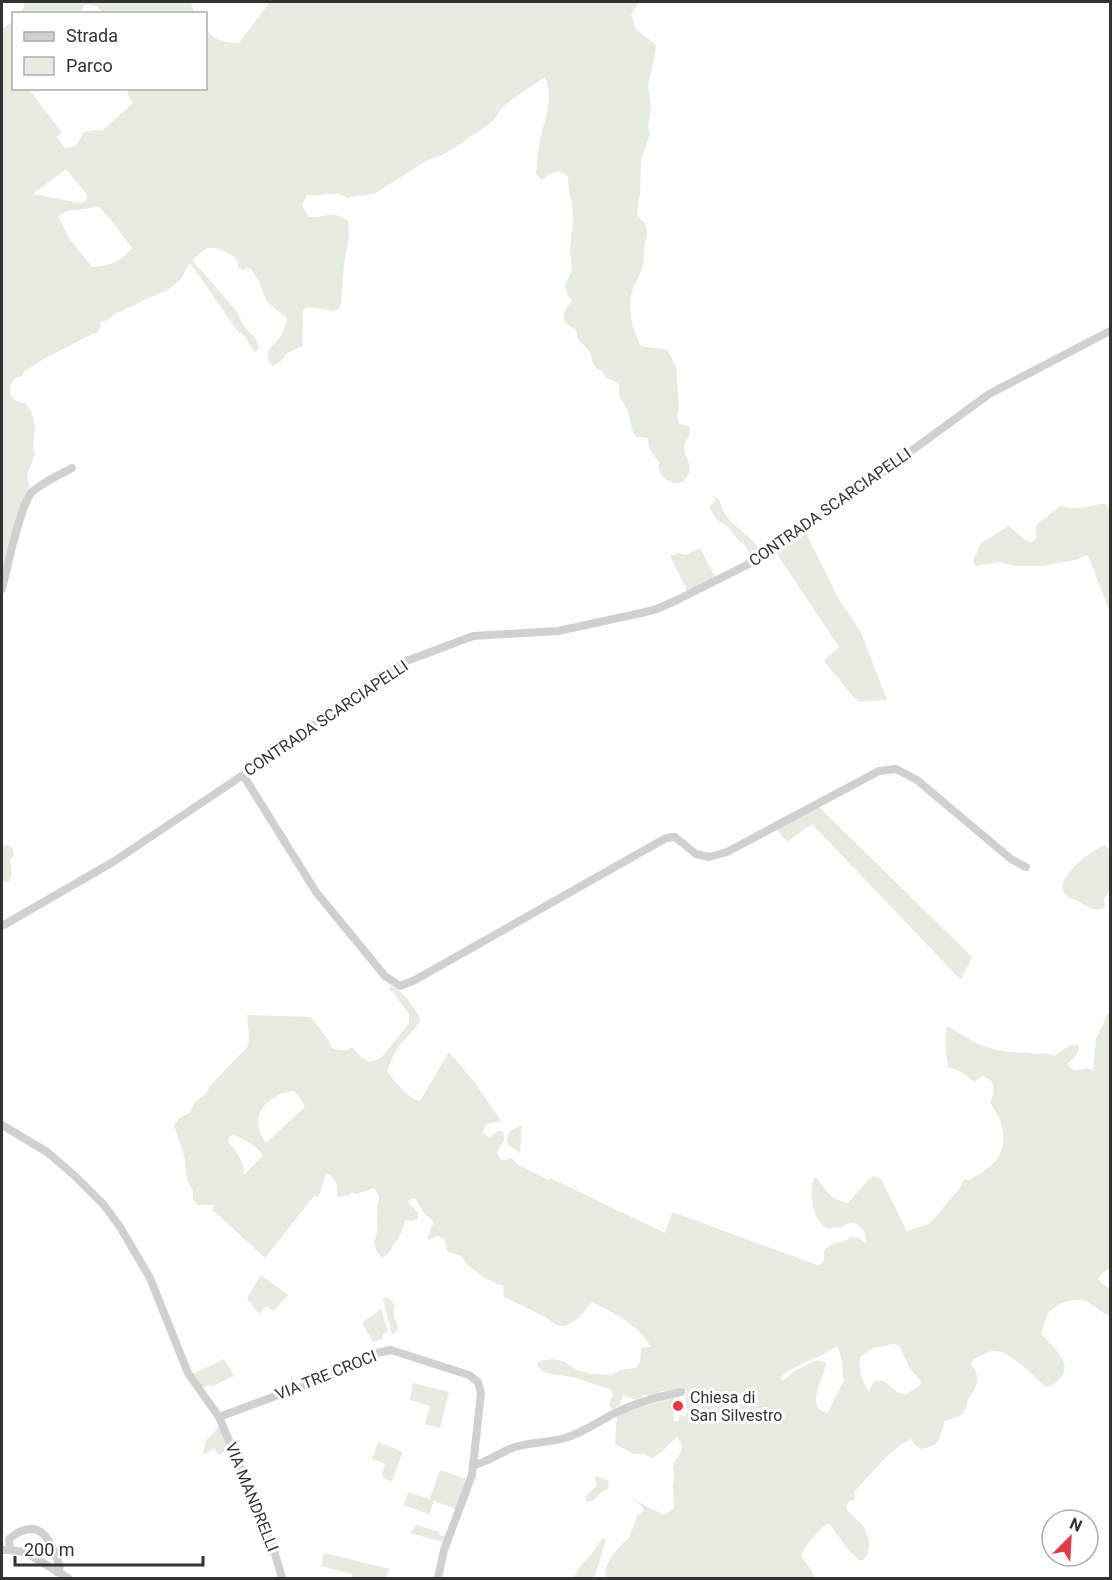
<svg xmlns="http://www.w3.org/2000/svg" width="1112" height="1580" viewBox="0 0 1112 1580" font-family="Roboto,sans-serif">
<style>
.green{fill:#e6ecdf;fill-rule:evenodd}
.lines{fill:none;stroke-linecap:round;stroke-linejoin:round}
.minor{stroke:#d0d0d0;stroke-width:8}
.poi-dot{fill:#e63946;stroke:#fff;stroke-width:2}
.labels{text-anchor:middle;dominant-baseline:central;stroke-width:6;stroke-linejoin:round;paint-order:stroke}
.street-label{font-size:16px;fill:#333;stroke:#fff}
.poi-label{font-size:16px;fill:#333;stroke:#fff;text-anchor:start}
</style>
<rect width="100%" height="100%" fill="#fff"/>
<g class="green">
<path d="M24,2h167l3,11h-91c-5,-7 -10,-9 -19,-8l-3,8h-61l4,-5z"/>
<path d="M270,2h369l-8,13 5,14 20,16 -1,10 -7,31 3,21 -3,21 2,6 -9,26 -1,35 -2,8 -1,14c15,8 9,19 7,33 0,5 0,10 -1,14 -3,13 -11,23 -13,36 -1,15 4,33 11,46l26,4 9,16 3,42 -2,7 2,9 10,2c3,13 -5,13 -5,23 1,9 8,14 5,23 -6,19 -26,11 -31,-5l2,-4 -11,-14 -1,-11 -11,-1 -4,-4 -5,-22 -9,-16v-12l-13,-5 -3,-6 -6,-3 -4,-6 -3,-11 -12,-13 -2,-10c-16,-6 -15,-16 -4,-28l-5,-7 -2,-8 7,-16 -2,-21 3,-28 -1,-19 -3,-9 -1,-17 -9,-5 -9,3 -8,6 -6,-6c1,-11 2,-22 4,-33 5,-22 14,-43 5,-64l-33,22 -11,10 -6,9 -7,7 -34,23 -12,7 -16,6 -50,32 -29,5c-9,-7 -15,-4 -25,-3 -5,1 -10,0 -15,0l-5,11 7,11c19,1 21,-8 39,4l1,17 -5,26 -3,40 -2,5 -5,2 -25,-4 -4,1 -2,3 -1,30 1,5 -16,7 -6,8 -8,5 -5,-5v-10l14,-16 5,-17 -20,-16 -8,-21 -8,-12 -5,-1 -3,2 -5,-3c0,-4 0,-6 -3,-9 -4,-5 -20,-12 -27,-10 -6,2 -11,8 -15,12l2,5 5,4 37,43 8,16 10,10 4,9 -1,3 -3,2 -14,-20 -2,1 -49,-70 -10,17 -14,11 -25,10 -7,5 -8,2 -4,3 -6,2 -8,7 -8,2 1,4 -4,7 -5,1 -49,25 -20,14 -1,3c-17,3 -16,27 3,27l7,10 3,13 -2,18 2,10 -8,21 3,16 -28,93v-555l11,-8 1,67 15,1 33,44 -5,4 8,11 11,-2 8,-14 11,-2 7,1 31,-28 -6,-9 2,-5 22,1 1,-2h54v-59c10,13 17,13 33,14l16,-21zM66,169l20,24 1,5 -2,4 -6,1 -46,-9zM99,207l11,12 22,29c-10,13 -24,19 -40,19l-21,-26 -13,-24 8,-6z"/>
<path d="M712,496c10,2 8,11 13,18 9,14 30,24 36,39l-8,6 -8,-14 -7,-5 -10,-13 -12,-8 -7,-12 7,-7z"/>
<path d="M1099,504h6l5,5v104l-22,-58 -13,5 -33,6h-27l-15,-4 -24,4 -3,-5 8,-18 28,-17 16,14 7,2 5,-4c-4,-15 3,-16 13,-24 5,-3 7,-6 12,-8 10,4 27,1 37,-2z"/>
<path d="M805,531l34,69 21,30 27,70 -29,2 -34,-41 15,-14 -64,-96z"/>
<path d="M700,548l16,30 -28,14 -18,-36 8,-3 8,2z"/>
<path d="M818,806l154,151 -11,23 -149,-156 -25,18 -11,-13z"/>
<path d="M6,845l7,3 1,7 -4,4c1,9 5,19 -4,24l-4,-2v-35z"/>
<path d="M1105,845l5,5v39l-6,10 1,6 -1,3c-10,4 -14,0 -22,-5 -7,-4 -15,-4 -19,-13 -6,-14 30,-41 42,-45z"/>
<path d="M391,986c13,6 24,21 30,35l-22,25 -6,10 -6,15c6,9 23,29 33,30l29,-49 26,31 26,38 -15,3 -3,8 2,3 5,2 9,-7 4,2 1,8 -7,13 3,6 4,1 7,-2 8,7 30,15 1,-2 115,55 7,-21 145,53c8,-1 7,-8 7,-14 9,-12 16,-5 27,-14l8,1 7,6c2,-10 -5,-20 -14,-22l-11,5 -13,2c-17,-10 -18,-32 -15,-50l3,-2c10,13 14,23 32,26l20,-23 6,-4 7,3 26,52 22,-7 31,-36 4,-9 6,1c8,-6 21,-12 26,-20 14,-20 6,-40 -6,-58 6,-12 6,-22 -8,-26l-7,6 -14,-10 -13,-5c-2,-12 -3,-29 -1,-41l31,18 18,6 21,3 10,-1 7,2 11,-1 9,3c9,-5 14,-13 25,-11 1,10 -6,13 -12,19 9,13 15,1 26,6l3,-31 14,-30v259l-6,4 -6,6c4,9 7,6 12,11v27c-9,-3 -15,-11 -24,-15 -11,-4 -29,2 -36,10 -4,4 -7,17 -9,23 10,12 32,27 20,43 -4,6 -9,9 -16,10 -10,-11 -36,-36 -50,-36 -8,0 -17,6 -22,9l-2,5c12,12 4,24 -3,35 -2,5 -2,10 -5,14 -5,4 -12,5 -18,7 -8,18 0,22 -23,28l-6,-3 -5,-7c-21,9 -40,36 -57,53l1,8 -6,1 -3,6c3,7 7,9 12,14 7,5 12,18 11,26 0,5 -3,9 -6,13h-4l-13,-13 -16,-23h-3c-6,3 -24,25 -26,32l9,12 5,10h-210l1,-11 7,-13 17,-18 7,-20 7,-6 -2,-4 -10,-7 30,15h4l8,-6c1,-7 -1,-13 -1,-20 0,-5 2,-10 1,-15 0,-2 -1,-3 -1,-5 0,-12 17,-16 4,-31 -9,7 -14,16 -25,21l-8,-4h-10l-19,-10 2,-30 57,-16v24l5,-1v-6h3l2,2 4,-5 -3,-14 2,-7h-27l-1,3 -9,2 -5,-1 -9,5 -12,-5 -2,2 -1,6 -7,6 -5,-3 4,-12 -3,-5 -38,-12 -27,-4 -6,-5 -2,-4 2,-3 15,-2 11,3 12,8 15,4 19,1 10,-5 15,-2 4,-6 1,-14 10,-1c-12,-22 -37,-34 -59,-45 -7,9 -17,23 -29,24 -7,1 -11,-5 -16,-8 -13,-8 -29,-14 -43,-21l-1,-12h-4l-16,-8 -15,-12 -7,-9 -12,-4 -3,-3 -1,-9 -7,-4 -10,4v-4l6,-14 -11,-10 -8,-14 -4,1 -3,3 10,11v6l-6,2 -7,-1c0,9 -15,34 -22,38l-6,-6 -3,-10c4,-10 4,-19 3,-30 -1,-5 2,-10 2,-15 -1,-5 -2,-5 -5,-9l-18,6 -4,-2 -3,3 -8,2 -4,-1c2,-10 -2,-19 -11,-23l-7,24 -5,-1 -49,62 -52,-48 1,-5h-17l-4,-6v-8l-6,-11 -2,-21 -11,-33 5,-8 11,-5 4,-10 12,-9 4,-8 38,-40 1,-9 -2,-22 64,2 18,24 3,7c7,3 15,4 20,-1l9,10 8,5 5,-1 8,-4 27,-34v-9l-17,-23 -4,-1zM294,1091l4,4 7,12 -39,36c-19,-25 0,-49 28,-52zM233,1135c11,4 22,9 30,20l-19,20c1,-12 -7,-23 -16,-33l1,-5zM893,1344l6,1 10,22 12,15 -1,3 -14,10 -9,-3 -13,-11 -7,-1 -4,3 -4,8c-8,-13 -10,-18 -9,-34l13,-9zM837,1347c5,8 6,22 6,32l1,1 -16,33c-11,-1 -14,-11 -11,-22 1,-5 4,-9 5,-14 2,-5 3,-9 5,-14l-10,-3 -23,11 -11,10 -3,-3c13,-12 29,-17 44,-24 5,-3 8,-6 13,-7z"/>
<path d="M522,1125l-2,28 -11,-8 -2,-3 2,-11z"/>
<path d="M261,1275l27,20 -14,16 -8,-5 -7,8 -12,-16z"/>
<path d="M387,1297l4,3 4,6c-6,14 11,21 -3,29l-9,-37z"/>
<path d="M381,1309l7,23 -5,2 -1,5 -9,3 -11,-19z"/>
<path d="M224,1359l10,17 -24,11 -1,-2 -7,3 -9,-14z"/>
<path d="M413,1383l36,9 -9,36 -15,-4 5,-18 -20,-6z"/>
<path d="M220,1426l13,33 -10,-7 -5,3 -4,-7 -11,7 3,-15z"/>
<path d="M378,1442l25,10 -11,29 -7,-2 -3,-6 3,-9 -13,-5z"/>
<path d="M440,1470l26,9 -10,30 -22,-8 -5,13 -25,-9 4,-13 22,7z"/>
<path d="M596,1476l13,5 -1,8 -7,3 -7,8 -5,2 -4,-2 1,-4 11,-11 -2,-6z"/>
<path d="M417,1525l22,7 1,3 5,1 -2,6 -33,-9z"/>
<path d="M602,1538l4,2 -12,38h-21l9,-14 9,-9z"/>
<path d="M324,1553l66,16 -5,9h-34l1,-4 -31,-8z"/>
</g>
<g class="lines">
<g class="minor">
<path d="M2,589c5,-20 18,-84 30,-97 11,-10 27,-17 40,-24"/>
<path d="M243,775l73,117 69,84 15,10 15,-6 251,-142 9,-1 21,17 13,3 18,-5 152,-81 17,-2 21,11 94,79 15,8"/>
<path d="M2,926l111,-64 130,-87 161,-113 69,-26 85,-5 83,-18 16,-4 20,-9 70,-35 18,-11 67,-45 157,-115 121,-63"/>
<path d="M2,1125l45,27 28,24 29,29 16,22 30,51 38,95 31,44 44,104 12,33 7,24"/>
<path d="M219,1417l111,-41 43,-22 18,-4 78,25 9,7 3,11 -9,82 -28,75 -6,28"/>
<path d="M473,1465c9,0 31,-15 42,-18 16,-5 34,-4 50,-9 18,-5 34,-17 50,-25 18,-9 47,-17 66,-21"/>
<path d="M2,1550h8l15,2 43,26"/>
<path d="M10,1550l-1,-11c31,-25 42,1 51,28l-3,5"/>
</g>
</g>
<circle class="poi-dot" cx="678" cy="1406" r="6"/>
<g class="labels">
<g class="street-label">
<text transform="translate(830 507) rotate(-35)">CONTRADA SCARCIAPELLI</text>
<text transform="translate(326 718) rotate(-34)">CONTRADA SCARCIAPELLI</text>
<text transform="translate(326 1375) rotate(-22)">VIA TRE CROCI</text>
<text transform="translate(252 1497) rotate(68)">VIA MANDRELLI</text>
</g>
<g class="poi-label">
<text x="690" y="1397">Chiesa di<tspan x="690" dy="18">San Silvestro</tspan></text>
</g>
</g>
<rect width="1112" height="1580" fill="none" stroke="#333333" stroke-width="6"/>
<rect x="12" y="12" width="195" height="78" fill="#ffffff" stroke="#adadad" stroke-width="1.5"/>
<rect x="24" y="32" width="30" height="9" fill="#d0d0d0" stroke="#adadad" stroke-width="1.5"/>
<text x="66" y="42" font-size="18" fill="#333333">Strada</text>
<rect x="24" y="57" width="30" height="18" fill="#e6ecdf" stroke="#adadad" stroke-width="1.5"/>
<text x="66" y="72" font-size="18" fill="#333333">Parco</text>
<g transform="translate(1070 1538) rotate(24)"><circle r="28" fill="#ffffff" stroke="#adadad" stroke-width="1.5"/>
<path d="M0-4.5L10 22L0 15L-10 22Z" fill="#e63946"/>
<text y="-9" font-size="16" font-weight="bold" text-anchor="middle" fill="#333333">N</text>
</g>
<path d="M15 1556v9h188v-9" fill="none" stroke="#333333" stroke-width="3"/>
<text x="24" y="1556" font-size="18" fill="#333333" stroke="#ffffff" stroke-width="4.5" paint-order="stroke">200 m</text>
</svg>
